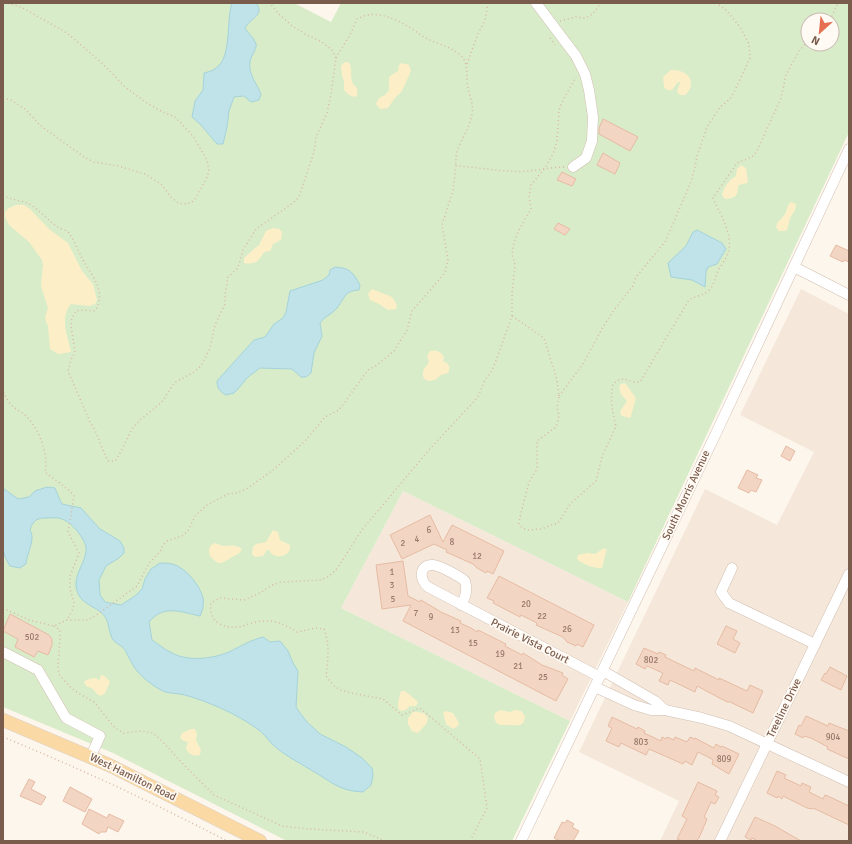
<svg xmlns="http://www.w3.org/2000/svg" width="852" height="844" viewBox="0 0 852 844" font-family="Signika,sans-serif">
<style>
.residential{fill:#f5e8da}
.green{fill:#d8ecc9;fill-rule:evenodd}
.sand{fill:#fcefc7}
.water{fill:#bfe3e8;stroke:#a5d3da}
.building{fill:#f3d5c3;stroke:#e6bba3}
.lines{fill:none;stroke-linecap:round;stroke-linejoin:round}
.minor-casing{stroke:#d1beb0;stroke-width:11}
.major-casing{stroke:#dad1cd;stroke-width:14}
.path{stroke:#d9b8a5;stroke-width:1.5;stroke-dasharray:1 3;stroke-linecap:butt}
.minor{stroke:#fff;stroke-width:10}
.major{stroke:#fbd9a5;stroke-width:13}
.labels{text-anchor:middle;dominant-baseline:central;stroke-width:3.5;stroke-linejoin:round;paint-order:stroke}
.number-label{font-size:9px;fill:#987a6a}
.street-label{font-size:11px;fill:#7a5c4d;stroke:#fffaf3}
</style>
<rect width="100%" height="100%" fill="#fdf6ec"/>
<g class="residential">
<path d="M801,289l48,25v527h-189l19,-40 -100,-49 126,-263 72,36 37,-73 -74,-37z"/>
<path d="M403,491l225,111 -58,119 -229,-113z"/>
</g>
<path class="green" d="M3,3h291l37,19 10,-19h508v129l-221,470 -225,-111 -62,117 229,113 -58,120h-225l-174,-88 -110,-46zM808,20h24v24h-24z"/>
<g class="sand">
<path d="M345,62h3c5,5 2,12 4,19 2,7 7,4 5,15l-2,1 -6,-2 -5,-5v-9l-2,-5 -1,-10z"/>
<path d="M402,63l7,2 2,6 -9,20 -7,7 -7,10 -8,1 -4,-5 3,-6 6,-3 4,-5v-12l1,-2 8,-5 1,-6z"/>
<path d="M671,70c16,-1 28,12 14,25h-5c-6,-4 0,-8 0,-13h-2l-6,8h-5l-3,-3 -1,-10z"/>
<path d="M741,165l5,3 2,14c-3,3 -7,1 -10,4 0,10 -2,12 -13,13l-3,-4c2,-8 7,-15 14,-19l1,-7z"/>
<path d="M791,202l5,2 -1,6 -5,8 -3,12 -2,1h-6l-3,-4c1,-6 6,-8 9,-13 3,-5 1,-8 6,-12z"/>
<path d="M16,205h8l6,4 19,20 19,14 14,28 11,13 4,16 -2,4 -5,2 -19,-2c-12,14 -3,33 0,48l-13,2 -8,-5 -2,-24 -2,-3 -1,-5 3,-9 -7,-22 2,-21 -1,-5 -13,-18 -20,-17 -4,-9v-4l4,-4z"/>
<path d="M273,228l6,1 3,3 -1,8 -8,4 -3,7 -6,1c-5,9 -9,13 -20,11v-5l15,-13 7,-14z"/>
<path d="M372,289l20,8 5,8 -1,4 -8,1 -9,-6 -9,-4 -2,-6z"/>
<path d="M430,351c6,-1 11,0 14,6l-1,5c6,0 8,6 5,11l-7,2 -6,5 -6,1 -5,-2c-3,-9 1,-10 5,-17l-2,-6z"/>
<path d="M625,383l11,15 -5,18 -1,2 -8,-2 -2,-3 1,-3 6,-9 -6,-7 -2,-7 2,-3z"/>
<path d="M273,530l5,2 2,8 10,5c2,13 -17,15 -21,5h-2l-4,6 -8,1 -3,-3 1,-7 3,-3 10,-2z"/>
<path d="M215,543c3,1 7,3 10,3 7,0 10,-2 17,3 -2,5 -6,6 -10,8 -11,7 -13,9 -22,-1 -2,-6 -1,-11 5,-13z"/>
<path d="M604,548l3,2 -1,2 -4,16c-7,1 -20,-4 -25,-9l1,-4 9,-2 8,1z"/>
<path d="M102,675l4,2 4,5 -5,11 -4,3 -4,-2 -4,-5 -7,-3 -2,-4c3,-3 8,-4 12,-4l4,3v-4z"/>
<path d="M401,691h4l13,11 -2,4h-6c-4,5 -13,8 -12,-1 0,-4 2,-10 3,-14z"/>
<path d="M500,710l10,2 5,-2 6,1 4,5c-1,12 -8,9 -17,9 -8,0 -12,1 -14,-8l1,-4z"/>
<path d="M446,711l7,2 6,10 -1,3 -5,3 -7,-5 -3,-11z"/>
<path d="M413,712c6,0 12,0 15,6l-1,5 -9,10 -6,-2 -4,-7v-6z"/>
<path d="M191,729h4l2,5 -1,6 5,10 -1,5c-6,2 -12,-1 -14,-7l2,-6 -4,-1 -4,-3 2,-5z"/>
</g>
<g class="water">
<path d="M232,3h24c10,12 -7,16 -11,25 3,6 9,9 11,16 1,6 -5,11 -6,18 -2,12 7,22 11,32l-2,6 -8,2 -7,-6 -10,1 -5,14 -2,16 -4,17h-6l-17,-20 -8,-7 3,-16 8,-11 1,-17c4,-1 9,-2 12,-5 16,-10 10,-48 16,-65z"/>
<path d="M697,230l25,13 4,6 -9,15 -9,3 -2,5 -1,15 -13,-7 -21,-3 -3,-14 18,-17 7,-14z"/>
<path d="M335,267c15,1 18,5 25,18l-1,5c-16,1 -14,9 -23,19 -5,6 -11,7 -16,14l2,13 -8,17 -3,20 -5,4h-5l-9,-8 -32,-1 -12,9 -10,12 -4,4 -8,2c-6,-3 -9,-7 -9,-14l37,-41 11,-3 9,-13 9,-6 3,-6 4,-21 33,-11 6,-5 1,-5z"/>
<path d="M47,487l8,1 4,10 3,6 19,4 19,21 20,12 4,7v5l-5,5 -13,8 -7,14 1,15 5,7 16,3 14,-9 7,-7 3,-10 6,-10 9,-6c3,0 8,0 12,1 13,3 28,21 31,34 1,6 0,12 -3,18 -19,-4 -36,-12 -51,6l3,18c6,4 12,9 18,12 17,10 42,7 59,0 12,-6 22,-12 34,-15l7,5 10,-1 8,10 5,12 5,8 -2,36 4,6 7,9 13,12 26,13 16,11 10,10 1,8 -2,9 -8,7c-25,-1 -32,-11 -52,-22 -13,-8 -27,-15 -38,-25 -6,-6 -10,-13 -17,-17 -21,-15 -47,-26 -71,-33 -8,-2 -17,-1 -24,-5 -8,-4 -18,-12 -24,-19 -5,-6 -8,-14 -12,-21 -3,-5 -10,-6 -13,-12 -3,-6 -3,-14 -6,-20 -6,-10 -20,-12 -26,-21 -11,-17 4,-30 6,-46 2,-9 -14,-29 -24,-32 -4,-2 -10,-1 -15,-1 -10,0 -14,2 -17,12 6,10 -3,22 -4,34l-6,4 -10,-2 -5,-9 -2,-9v-60l15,11 11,-2 6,-6z"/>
</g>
<g class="building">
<path d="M603,119l35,18 -8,14 -31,-17v-6z"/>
<path d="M603,153l17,10 -5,11 -18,-9z"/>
<path d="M562,172l14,7 -4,7 -15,-6z"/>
<path d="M558,223l12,6 -5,6 -11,-6z"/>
<path d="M836,245l13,6v11l-5,-2 -1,2 -13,-6z"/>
<path d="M786,446l9,5 -5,10 -9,-5z"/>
<path d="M747,470l11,5 -2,3 6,2 -6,12 -5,-2 -2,3 -11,-5z"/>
<path d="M430,515l13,27 9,-17 52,26 -11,23 -6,-3 -1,2 -9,-5 -4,-4 -27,-12 1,-2 -13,-6 -32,15 -12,-24z"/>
<path d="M403,561l5,35 12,6 1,-2 20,12 20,9 -1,2 11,5 6,4 1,-2 28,14 -1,2 17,9 1,-2 19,12 21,8 -1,2 6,4 -12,22 -153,-80 8,-16 -29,4 -6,-44z"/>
<path d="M499,576l95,49 -11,22 -6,-3 -1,2 -9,-4 -4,-5 -27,-12 1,-2 -16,-8 -1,2 -27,-14 1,-2 -7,-3z"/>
<path d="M10,614l39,21 3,4v6l-4,10 -10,-4 -4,6 -19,-10 3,-8 -15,-8z"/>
<path d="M726,626l11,5 -4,8 7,4 -5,10 -18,-9z"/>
<path d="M644,648l14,6 1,-2 7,3 -1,2 29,14 1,-3 24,12v-2l28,13 3,-6 13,6 -10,22 -23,-11h-3l-30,-16 -2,6 -25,-12 -2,5 -9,-4 4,-8 -16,-7 -2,3 -9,-5z"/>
<path d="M830,667l17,9 -6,14 -20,-10 4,-7 1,1z"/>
<path d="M806,716l22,10 1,-3 20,8v28l-22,-10 1,-2 -17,-9 -7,-2 -1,2 -8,-4 4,-9 2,1z"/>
<path d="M612,717l25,12 1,-2 7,4 -1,2 17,8 1,-4 4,2 1,-2 7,3 1,-3 12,5 3,-5 5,2v-1l19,10 2,-4 5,3 1,-1 17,8 -10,20 -17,-10 1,-4 -3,-2 -12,-6 -6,13 -7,-4 -2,3 -34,-15 -3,6 -25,-12 -2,4 -13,-6 6,-13 -4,-2z"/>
<path d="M777,771l9,4 -2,3 17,8 1,-3 9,4 -2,5 14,7 2,-4 5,2 19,9v19l-36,-17 -1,1 -5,-1 -24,-12 -1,3 -4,-3 -1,2 -10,-5z"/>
<path d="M29,779l6,3 -4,7 15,8 -5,8 -21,-9z"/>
<path d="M698,782l19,9 -2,4 4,2 -4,7 -4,-2 -7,15 3,2 -8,19 -3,3h-14l-5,-2 10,-20 -5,-3z"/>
<path d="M70,787l22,12 -7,13 -22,-11z"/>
<path d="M89,809l18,9 2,-4 15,7 -6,11 -10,-5 -2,5h-6l-1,2 -17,-10z"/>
<path d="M755,817l20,9 26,15h-43l-6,-3 -1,2 -6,-3z"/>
<path d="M567,820l7,4 -2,3 7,4 -6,10h-13l-6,-3 8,-16 3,1z"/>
</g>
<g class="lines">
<defs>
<g id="minor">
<path d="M536,3l40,53 9,18 4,16 4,27 -1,24 -6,17 -13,9"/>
<path d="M794,267l55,28"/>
<path d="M732,568l-11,24 8,11 86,41"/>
<path d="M461,605c5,-8 7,-15 4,-24 -6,-5 -24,-15 -32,-16 -14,-1 -14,15 -5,22l172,90"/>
<path d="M3,652l35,18 28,48 34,18 -9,20"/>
<path d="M603,671l52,30 10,9"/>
<path d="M595,687l39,18 17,5h14l37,8 27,8 120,56"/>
<path d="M521,841l198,-414 130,-278"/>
<path d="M720,841l129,-267"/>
</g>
<path id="major" d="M3,720l106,45 151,76"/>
</defs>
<use href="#minor" class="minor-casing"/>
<use href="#major" class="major-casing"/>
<g class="path">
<path d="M830,20l8,-17"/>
<path d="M560,21l16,-4 9,1 8,-4 8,-11"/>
<path d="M550,38l5,7"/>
<path d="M336,58l15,-25 6,-14c3,-1 7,-4 11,-4 16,-3 38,9 50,18 11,9 27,11 38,19 13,8 10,17 11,30 1,11 7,20 5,32 -3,19 -18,31 -16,52"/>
<path d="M467,64l10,-28 8,-16 3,-17"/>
<path d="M3,98l8,2 14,9 16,17 43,31 10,5 24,4 27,8 17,11 9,12 7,6 6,1 7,-1 4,-4 12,-22 2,-6 -2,-11 -14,-24 -18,-19 -14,-6 -14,-8 -21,-15 -24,-25 -35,-30 -46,-26 -14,-4"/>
<path d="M3,195c8,5 18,5 26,9 11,6 19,17 29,23 3,2 8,3 11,6 5,7 9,17 13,25 8,16 26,33 13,53l-14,-1 -5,1 -4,7 -1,8 4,26 -4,8 -3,11 22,51 5,8 10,25 3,6h7l4,-6 13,-26 8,-9 22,-18 12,-19 20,-11 7,-6 9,-18 5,-23 10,-21v-10l3,-17 10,-9 5,-18 13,-21 37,-26 6,-6 15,-45 2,-15 11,-24 4,-19 5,-36 -4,-8 -10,-8 -15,-7 -15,-9 -14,-13 -8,-10"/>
<path d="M512,316l32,22 13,42 2,16 -2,12 2,7 -1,6 -2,6 -19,14v28l-8,13 -9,35 -1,7 3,4 7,2 12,-1 17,-6 13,-20 25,-22 6,-24 14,-31c-4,-16 -6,-26 -3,-42l7,-5c7,0 12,4 20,3l49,-82c6,-4 14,-4 19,-9 7,-6 7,-14 11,-22 3,-5 7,-10 9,-16 6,-17 -8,-39 -15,-55l24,-35 15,-6 5,-6 24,-53 5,-23 13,-24 9,-10"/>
<path d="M3,388c1,8 6,16 13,21 3,2 7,4 10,7 13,13 23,38 19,56l25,19 4,5 -6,36 11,21 -9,23v13l4,13 -1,7 -6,11"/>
<path d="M559,396l24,-32 20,-37 11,-17 19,-24 3,-9 29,-35 26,-60 4,-15 2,-11 10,-29 13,-20 10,-8 5,-9 15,-32 -1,-14 -9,-17 -14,-17 -10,-7"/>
<path d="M3,608l26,12 25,6 13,-6h21l7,-4 42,-30 12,-23 11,-11 3,-7 4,-4 15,-5 6,-5 7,-15 12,-11 21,-11 9,-1 11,-5 25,-18 32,-29 20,-24 14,-7 29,-40 9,-5 17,-14 13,-21 5,-19 33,-38 3,-13 -6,-35 11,-35 3,-24c24,1 48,7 72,5 12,-1 24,-4 37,-4"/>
<path d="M54,626l6,4v9l-2,27 1,8 10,12 9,7 16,9 21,26 9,5 17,-2 12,2 6,5 25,27 30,30 68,31 27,3 55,3 21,9"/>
<path d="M3,737c76,31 151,66 224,104"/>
<path d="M470,841l17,-33 -7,-49 -60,-51 -18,7 -19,-16 -32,-6 -10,-3 -6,-3 -9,-11c2,-16 4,-32 -2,-47l-8,-1 -19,4c-10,-6 -20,-12 -32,-11 -17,0 -27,12 -45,3 -8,-4 -10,-12 -9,-21l9,-5 24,2 16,-7 12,-8 9,-3 39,-2 8,-3 8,-7 26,-40 66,-79 50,-54 7,-17 7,-9 5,-13 15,-42v-23l3,-28 -3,-11 2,-12 5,-12 12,-21 -2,-13 2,-11 13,-16 9,-15 4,-13 2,-30 2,-7 15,-27"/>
</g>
<use href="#minor" class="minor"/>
<use href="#major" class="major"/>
</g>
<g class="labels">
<g class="number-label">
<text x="429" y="530">6</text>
<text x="417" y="539">4</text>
<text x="452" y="542">8</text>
<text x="403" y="543">2</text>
<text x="477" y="556">12</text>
<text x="392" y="572">1</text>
<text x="392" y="585">3</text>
<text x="393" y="599">5</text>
<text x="526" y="604">20</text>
<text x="416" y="613">7</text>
<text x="542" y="616">22</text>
<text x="431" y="617">9</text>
<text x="567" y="629">26</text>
<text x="455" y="630">13</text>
<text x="32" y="637">502</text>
<text x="473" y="643">15</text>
<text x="500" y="654">19</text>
<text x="651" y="660">802</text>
<text x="518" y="666">21</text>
<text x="543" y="677">25</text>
<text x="833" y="737">904</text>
<text x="641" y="742">803</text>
<text x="724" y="759">809</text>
</g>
<g class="street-label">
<text transform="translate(686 495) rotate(-65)">South Morris Avenue</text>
<text transform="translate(530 641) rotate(27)">Prairie Vista Court</text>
<text transform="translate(784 708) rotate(-64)">Treeline Drive</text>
<text transform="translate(133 777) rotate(26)">West Hamilton Road</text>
</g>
</g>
<rect width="852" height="844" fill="none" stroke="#7a5c4d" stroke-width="8"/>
<g transform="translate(820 32) rotate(207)"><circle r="19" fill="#fffaf3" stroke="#cabbb1"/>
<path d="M0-3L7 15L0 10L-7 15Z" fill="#e76f51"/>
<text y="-6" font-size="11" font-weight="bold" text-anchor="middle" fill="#7a5c4d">N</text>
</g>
</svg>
